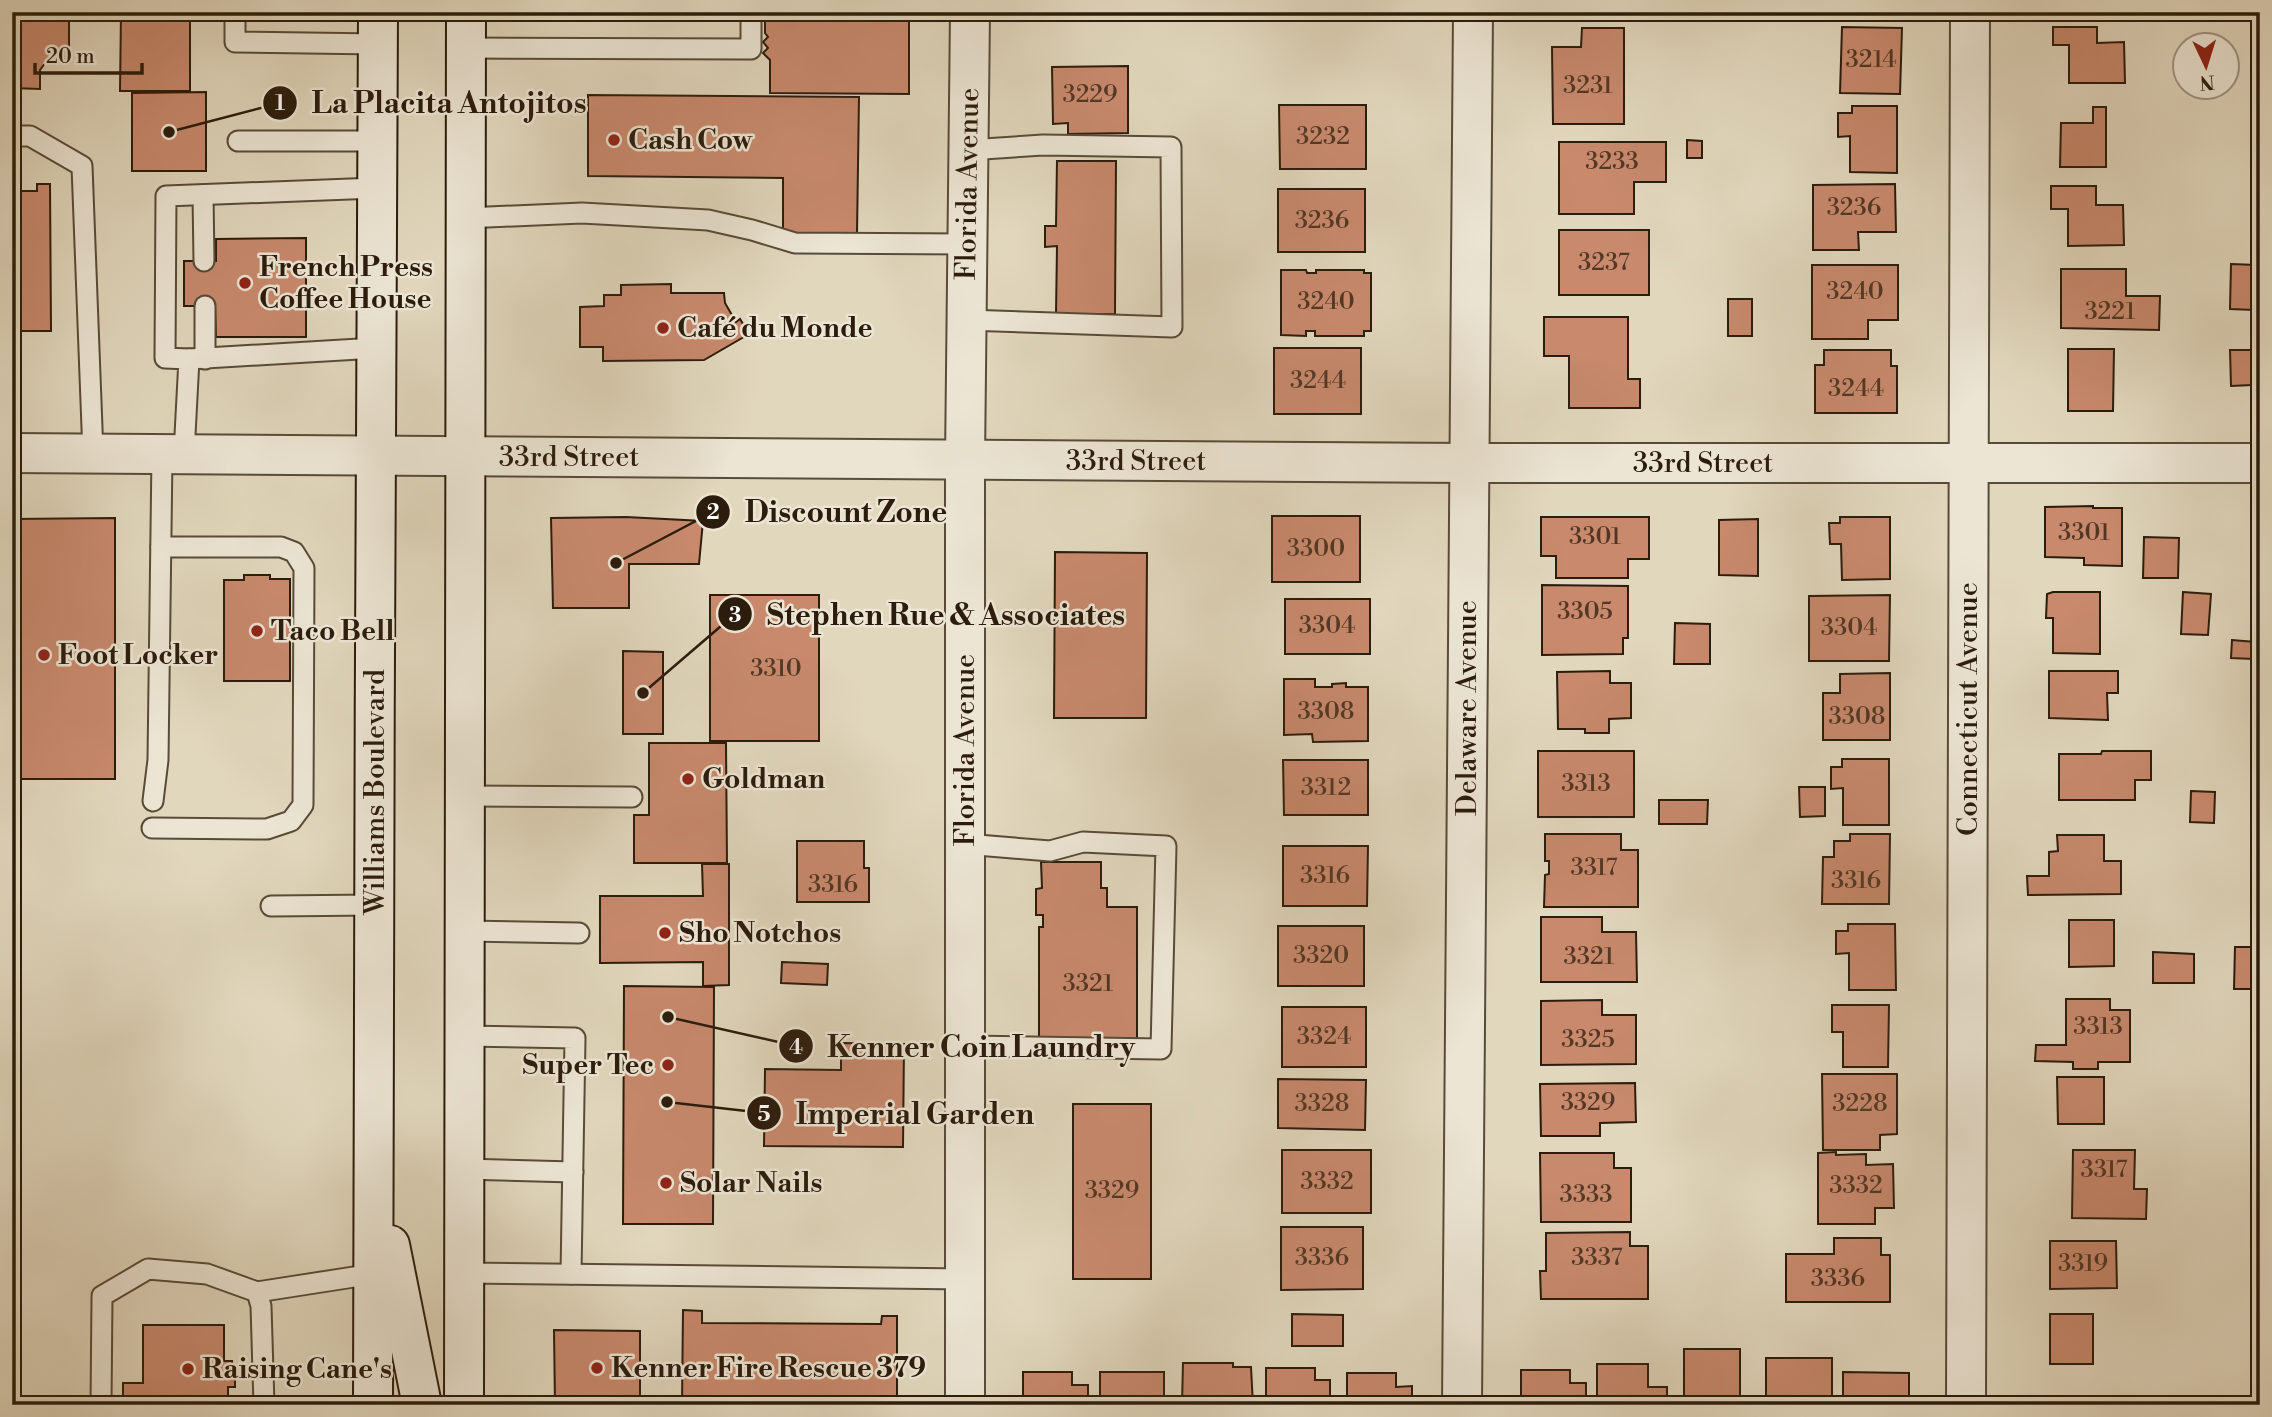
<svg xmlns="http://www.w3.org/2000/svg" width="2272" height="1417" viewBox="0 0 2272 1417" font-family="'Libre Bodoni',serif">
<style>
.building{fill:#c8896d;stroke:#2b1c0c;stroke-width:2}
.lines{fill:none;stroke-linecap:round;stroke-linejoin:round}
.lane-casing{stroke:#584b38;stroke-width:23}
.street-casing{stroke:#584b38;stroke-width:42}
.secondary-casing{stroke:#2b1c0c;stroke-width:42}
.lane{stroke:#ece5d4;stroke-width:19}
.street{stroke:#ece5d4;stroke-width:38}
.secondary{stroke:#ece5d4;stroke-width:38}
.poi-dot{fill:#8f2418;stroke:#ece5d4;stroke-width:2.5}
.labels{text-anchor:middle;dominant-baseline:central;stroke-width:5;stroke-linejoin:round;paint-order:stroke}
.number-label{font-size:24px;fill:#523724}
.poi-label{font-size:28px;font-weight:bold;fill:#2b1c0c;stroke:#ece5d4;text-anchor:start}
.street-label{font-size:28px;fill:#2b1c0c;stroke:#ece5d4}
.leader{fill:none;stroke:#2b1c0c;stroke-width:2.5}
.callout-dot{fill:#2b1c0c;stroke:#ece5d4;stroke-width:2.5}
.mark-label{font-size:21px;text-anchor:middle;font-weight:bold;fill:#fff}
.callout-label{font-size:30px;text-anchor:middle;font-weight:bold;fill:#2b1c0c;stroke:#ece5d4;stroke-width:5;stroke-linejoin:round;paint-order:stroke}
</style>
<rect width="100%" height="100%" fill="#e1d7bd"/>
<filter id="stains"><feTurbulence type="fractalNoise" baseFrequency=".00286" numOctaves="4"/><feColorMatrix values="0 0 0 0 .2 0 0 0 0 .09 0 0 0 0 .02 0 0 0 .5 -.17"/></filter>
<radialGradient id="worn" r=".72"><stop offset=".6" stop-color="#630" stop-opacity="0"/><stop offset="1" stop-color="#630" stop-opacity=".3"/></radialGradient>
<g class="building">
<path d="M12,12h57v47l-20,-1 -9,12v19l-28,-1z"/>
<path d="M121,12h69v79h-70z"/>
<path d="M765,12h144v82l-139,-1v-33l-7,-7 5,-5 -5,-6 5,-5 -3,-4z"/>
<path d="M1842,27l60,1 -2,66 -60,-1z"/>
<path d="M2053,27h44v16l27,-1 1,41h-56v-38h-16z"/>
<path d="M1582,28h42v96h-71l-1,-77h29z"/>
<path d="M1128,66v67l-60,1v-11l-15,1 -1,-57z"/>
<path d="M206,92v79h-74v-78z"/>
<path d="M588,95l271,2 -2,137 -74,-1v-55l-195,-2z"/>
<path d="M1279,105h87v64h-86z"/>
<path d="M1852,106h45v67l-47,-1v-36l-12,1v-24h14z"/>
<path d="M2093,107h13v60h-46l1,-44h32z"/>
<path d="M1687,140l15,1v17h-15z"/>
<path d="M1559,142h107v40h-32v32h-75z"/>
<path d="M1057,161h59l-1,153h-59l1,-68 -12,1v-21h11z"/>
<path d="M37,184h13l1,147h-39v-140h25z"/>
<path d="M1895,184l1,48h-38l1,18h-46v-65z"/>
<path d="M2051,186h45v19h27l1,40 -56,1v-37h-17z"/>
<rect x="1278" y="189" width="87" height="63"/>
<rect x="1559" y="230" width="90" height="65"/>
<path d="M306,238v99h-90l-1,-31h-31v-45h32v-22z"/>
<path d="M2231,264l26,1 -2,45 -25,-1z"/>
<path d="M1812,265h86v55h-30v19h-56z"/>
<path d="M2061,269h65v27h34l-1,34 -98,-2z"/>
<path d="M1281,270h25l1,3h9v-3h48v3h7v58h-7v5h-49v-5h-9v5l-25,-1z"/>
<path d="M671,284v9h53l1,10 11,19 4,-3 9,15 -45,26 -101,1v-14h-23v-40l24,-1v-11h17v-10z"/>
<rect x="1728" y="299" width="24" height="37"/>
<path d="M1544,317h84v62h12v29h-71v-52h-25z"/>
<rect x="1274" y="348" width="87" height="66"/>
<path d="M2068,349h46l-1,62h-45z"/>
<path d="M1824,350h67v16h6v47h-82v-48h9z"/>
<path d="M2230,350h21l1,35 -21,1z"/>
<path d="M2093,506v2h29v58l-38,-1v-7l-39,-1v-50z"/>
<rect x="1272" y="516" width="88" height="66"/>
<path d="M626,517l77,4 -4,43h-70v44h-76l-2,-90z"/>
<path d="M1541,517h108v42h-21v19h-72v-22h-15z"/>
<path d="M1840,517h50v62l-48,1 -1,-36h-11l-1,-21h11z"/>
<path d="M115,518v261h-103v-260z"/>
<path d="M1758,519v57l-39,-1v-55z"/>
<path d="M2144,537l35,1 -1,40h-35z"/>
<path d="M1055,552l92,1 -1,165h-92z"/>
<path d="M244,575h26v4h20v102h-66v-101h20z"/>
<path d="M1542,585l86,1v52h-5v16l-81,1z"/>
<path d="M2053,592h47v62l-47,-1v-35h-7l1,-24z"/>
<path d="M2183,592l28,2 -3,41 -27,-1z"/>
<rect x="710" y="595" width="109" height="146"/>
<path d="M1890,595l-1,66h-80v-65z"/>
<rect x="1285" y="599" width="85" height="55"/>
<path d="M1675,623l35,1v40h-36z"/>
<path d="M2232,640l23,2 -2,17 -22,-1z"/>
<path d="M623,651l40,1v82h-40z"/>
<path d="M1610,671v12h21v35l-22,1v14h-24v-4h-27l-1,-57z"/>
<path d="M2049,671h69v22h-11l1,27 -59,-2z"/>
<path d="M1890,673v67h-67v-47h17v-19z"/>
<path d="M1284,679h31v8h17v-3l14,-1v4h22v54l-55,1 -1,-8 -28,1z"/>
<path d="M649,743h77l1,120h-93v-48h15z"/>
<rect x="1538" y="751" width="96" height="66"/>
<path d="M2102,751h49v29h-16v20h-76v-46h42z"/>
<path d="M1842,759h47v66h-46v-37l-12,1v-22h11z"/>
<path d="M1283,760h85v55h-84z"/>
<path d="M1799,787h26v29l-25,1z"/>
<path d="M2191,791l24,1 -1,31 -24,-1z"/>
<path d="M1659,800h49l-1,24h-48z"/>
<path d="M1545,834h76v16h17v57h-94l1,-32 4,-1v-13h-4z"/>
<path d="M1850,834h40l-1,70h-67l1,-47h11v-16h16z"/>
<path d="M2057,835h47v26h17v33l-93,1 -1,-19h22v-24l9,-1z"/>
<path d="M797,841h67v27h5v34h-72z"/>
<path d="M1283,846h85l-1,60h-84z"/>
<path d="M1041,862h60v26h6v19h30v134h-98v-114h4v-12h-7v-26l6,-1z"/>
<path d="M702,864h27v121l-26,1v-24l-103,1v-67h103z"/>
<path d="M1541,917h61v15h34l1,50h-96z"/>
<path d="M2069,920h45v46l-45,1z"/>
<path d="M1848,924h47l1,66h-47v-37l-13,1v-23h12z"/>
<rect x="1278" y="926" width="86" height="60"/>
<path d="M2235,947h25v42h-26z"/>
<path d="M2153,952l41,2v29h-41z"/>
<path d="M782,962l46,2 -1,21 -46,-2z"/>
<path d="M624,986l90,1 -1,237h-90z"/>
<path d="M2066,999h44v11h20v52h-32v7h-25v-7l-38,-1 1,-16h30z"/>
<path d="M1602,1000v15h34v49l-95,1v-64z"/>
<path d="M1832,1005h57l-1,62h-45v-35h-11z"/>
<rect x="1282" y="1007" width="84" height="60"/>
<path d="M841,1043l63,1 -1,103 -139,-1 1,-77 76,1z"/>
<path d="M1822,1074h75v60l-17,1v15h-57z"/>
<path d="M2057,1077h47v47h-46z"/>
<path d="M1278,1079l88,1 -1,50 -87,-2z"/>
<path d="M1635,1083l1,39 -36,1v13h-59l-1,-52z"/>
<rect x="1073" y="1104" width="78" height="175"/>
<rect x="1282" y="1150" width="89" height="63"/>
<path d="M2073,1150h62l-1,39h13l-1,30 -74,-1z"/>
<path d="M1836,1152v3l30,-1v11l27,-1 1,44h-19v16h-57v-71z"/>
<path d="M1540,1153h74v15h17v54h-90z"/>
<path d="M1281,1227h82v62l-82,1z"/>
<path d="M1630,1232v14h18v53h-107l-1,-28h6v-38z"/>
<path d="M1834,1238h47v17h9v47h-104v-48h48z"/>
<path d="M2050,1241h66l1,47 -67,1z"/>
<path d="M683,1310l19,1v12l179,1 1,-8h15v89h-215z"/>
<path d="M1292,1314l51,1v31h-51z"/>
<rect x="2050" y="1314" width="43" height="50"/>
<path d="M143,1325h81v36h8l1,17h2v9h-7v18h-105v-22h20z"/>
<path d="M554,1330l86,1v74h-85z"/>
<rect x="1684" y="1349" width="56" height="56"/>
<rect x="1766" y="1358" width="66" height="47"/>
<path d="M1183,1363h50v4h18l2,38h-71z"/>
<path d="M1597,1364h51v23h19v18h-70z"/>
<path d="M1266,1368h49v12h15v25h-64z"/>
<path d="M1521,1370h49v13h16v22h-65z"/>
<path d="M1023,1372h49v13h16v20h-65z"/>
<rect x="1100" y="1372" width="64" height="33"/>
<path d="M1843,1372l66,1v32h-66z"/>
<path d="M1347,1373h49v14l16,-1v19h-65z"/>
<path d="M2039,1399l95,2v4h-94z"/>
</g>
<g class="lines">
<defs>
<g id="lane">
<path d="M235,12v30l143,2"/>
<path d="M466,48l285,1v-37"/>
<path d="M12,136h18l52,30 11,288"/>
<path d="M238,141h139"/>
<path d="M203,195l1,66"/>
<path d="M466,218l116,-5 126,7 44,10 43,13 172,1"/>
<path d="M205,306v53"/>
<path d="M966,320l206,7 -1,-180 -128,-2 -75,5"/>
<path d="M189,359l187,-11"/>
<path d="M184,454l5,-95 -24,-1 1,-162 210,-8"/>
<path d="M464,796l168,1"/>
<path d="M153,801l5,-41 4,-305"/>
<path d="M152,828l115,1 24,-8 12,-16 1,-237 -10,-16 -13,-5h-120"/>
<path d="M271,906l105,-1"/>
<path d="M465,931l114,2"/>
<path d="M464,1036l111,2 -4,236"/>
<path d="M965,1046l196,3 5,-203 -83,-4 -33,9 -85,-7"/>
<path d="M464,1169l109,3"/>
<path d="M464,1273l501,6"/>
<path d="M257,1292l116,-18"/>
<path d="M101,1405l1,-109 46,-27 59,5 50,18 4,14 3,99"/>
</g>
<g id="street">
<path d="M12,453l1457,10h791"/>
<path d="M965,1405v-945l5,-448"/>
<path d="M1462,1405l11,-1393"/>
<path d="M1966,1405l4,-1393"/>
</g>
<g id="secondary">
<path d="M390,1245l32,160"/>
<path d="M373,1405c2,-464 1,-929 5,-1393"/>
<path d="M464,1405l2,-1393"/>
</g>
</defs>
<use href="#lane" class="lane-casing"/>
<use href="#street" class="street-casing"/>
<use href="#secondary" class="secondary-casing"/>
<use href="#lane" class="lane"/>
<use href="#street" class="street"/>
<use href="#secondary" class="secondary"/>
</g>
<g class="poi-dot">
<circle cx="614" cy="140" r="7"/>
<circle cx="245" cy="283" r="7"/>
<circle cx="663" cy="328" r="7"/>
<circle cx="257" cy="631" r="7"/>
<circle cx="44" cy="655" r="7"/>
<circle cx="688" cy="779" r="7"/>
<circle cx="665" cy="933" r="7"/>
<circle cx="668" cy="1065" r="7"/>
<circle cx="666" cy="1183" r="7"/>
<circle cx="597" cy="1368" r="7"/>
<circle cx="188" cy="1369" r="7"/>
</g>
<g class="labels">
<g class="number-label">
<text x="1871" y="60">3214</text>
<text x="1588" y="86">3231</text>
<text x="1090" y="95">3229</text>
<text x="1323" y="137">3232</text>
<text x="1612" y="162">3233</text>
<text x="1854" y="208">3236</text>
<text x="1322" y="221">3236</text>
<text x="1604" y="263">3237</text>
<text x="1855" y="292">3240</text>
<text x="1326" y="302">3240</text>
<text x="2110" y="312">3221</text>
<text x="1318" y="381">3244</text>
<text x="1856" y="389">3244</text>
<text x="2084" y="533">3301</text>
<text x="1595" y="537">3301</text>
<text x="1316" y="549">3300</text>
<text x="1585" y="612">3305</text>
<text x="1327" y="626">3304</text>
<text x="1849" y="628">3304</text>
<text x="776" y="669">3310</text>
<text x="1326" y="712">3308</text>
<text x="1857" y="717">3308</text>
<text x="1586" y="784">3313</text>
<text x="1326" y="788">3312</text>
<text x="1594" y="868">3317</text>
<text x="1325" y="876">3316</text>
<text x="1856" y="881">3316</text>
<text x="833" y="885">3316</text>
<text x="1321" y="956">3320</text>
<text x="1589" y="957">3321</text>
<text x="1088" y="984">3321</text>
<text x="2098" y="1027">3313</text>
<text x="1324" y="1037">3324</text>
<text x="1588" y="1040">3325</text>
<text x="1588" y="1103">3329</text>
<text x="1322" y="1104">3328</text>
<text x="1860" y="1104">3228</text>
<text x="2104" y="1170">3317</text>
<text x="1327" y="1182">3332</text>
<text x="1856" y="1186">3332</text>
<text x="1112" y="1191">3329</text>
<text x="1586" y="1195">3333</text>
<text x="1322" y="1258">3336</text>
<text x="1597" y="1258">3337</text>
<text x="2083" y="1264">3319</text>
<text x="1838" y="1279">3336</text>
</g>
<g class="poi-label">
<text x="628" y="140">Cash Cow</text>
<text x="259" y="267">French Press<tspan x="259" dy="32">Coffee House</tspan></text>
<text x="677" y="328">Café du Monde</text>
<text x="271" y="631">Taco Bell</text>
<text x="58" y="655">Foot Locker</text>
<text x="702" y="779">Goldman</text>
<text x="679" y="933">Sho Notchos</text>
<text x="654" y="1065" text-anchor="end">Super Tec</text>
<text x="680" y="1183">Solar Nails</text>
<text x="611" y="1368">Kenner Fire Rescue 379</text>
<text x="202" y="1369">Raising Cane's</text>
</g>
<g class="street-label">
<text transform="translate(968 184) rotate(-89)">Florida Avenue</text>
<text x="569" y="457">33rd Street</text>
<text x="1136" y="461">33rd Street</text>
<text x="1703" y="463">33rd Street</text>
<text transform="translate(1467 708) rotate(-90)">Delaware Avenue</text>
<text transform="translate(1968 709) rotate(-90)">Connecticut Avenue</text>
<text transform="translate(965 750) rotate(-90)">Florida Avenue</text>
<text transform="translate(375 792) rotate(-90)">Williams Boulevard</text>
</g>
</g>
<path class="leader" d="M169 132L280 103M616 563L713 512M643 693L735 614M668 1017L796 1046M667 1102L764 1113"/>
<g class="callout-dot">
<circle cx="169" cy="132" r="7"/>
<circle cx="616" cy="563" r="7"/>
<circle cx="643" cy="693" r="7"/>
<circle cx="668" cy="1017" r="7"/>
<circle cx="667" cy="1102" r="7"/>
<circle cx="280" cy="103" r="18"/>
<circle cx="713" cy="512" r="18"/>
<circle cx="735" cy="614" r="18"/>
<circle cx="796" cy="1046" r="18"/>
<circle cx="764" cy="1113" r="18"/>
</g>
<g class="mark-label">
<text x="280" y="110">1</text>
<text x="713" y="519">2</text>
<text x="735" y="622">3</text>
<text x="796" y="1054">4</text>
<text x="764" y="1121">5</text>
</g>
<g class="callout-label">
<text x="449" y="113">La Placita Antojitos</text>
<text x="846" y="522">Discount Zone</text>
<text x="946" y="625">Stephen Rue &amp; Associates</text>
<text x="981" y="1057">Kenner Coin Laundry</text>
<text x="915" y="1124">Imperial Garden</text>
</g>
<rect width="2272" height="1417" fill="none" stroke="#e1d7bd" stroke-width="42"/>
<rect x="14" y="14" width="2244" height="1389" fill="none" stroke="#2b1c0c" stroke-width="3.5"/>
<rect x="21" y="21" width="2230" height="1375" fill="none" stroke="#2b1c0c" stroke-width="2"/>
<g transform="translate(2206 66) rotate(176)"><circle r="33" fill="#ece5d4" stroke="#9f9584" stroke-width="2"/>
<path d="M0-5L12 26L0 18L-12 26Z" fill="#8f2418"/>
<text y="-10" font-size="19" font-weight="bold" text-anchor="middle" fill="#2b1c0c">N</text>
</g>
<path d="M35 63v10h107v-10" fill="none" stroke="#2b1c0c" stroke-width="3.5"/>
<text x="46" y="63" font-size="21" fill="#2b1c0c" stroke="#ece5d4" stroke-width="5" paint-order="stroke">20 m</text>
<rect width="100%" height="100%" filter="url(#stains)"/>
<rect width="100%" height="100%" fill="url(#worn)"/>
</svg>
